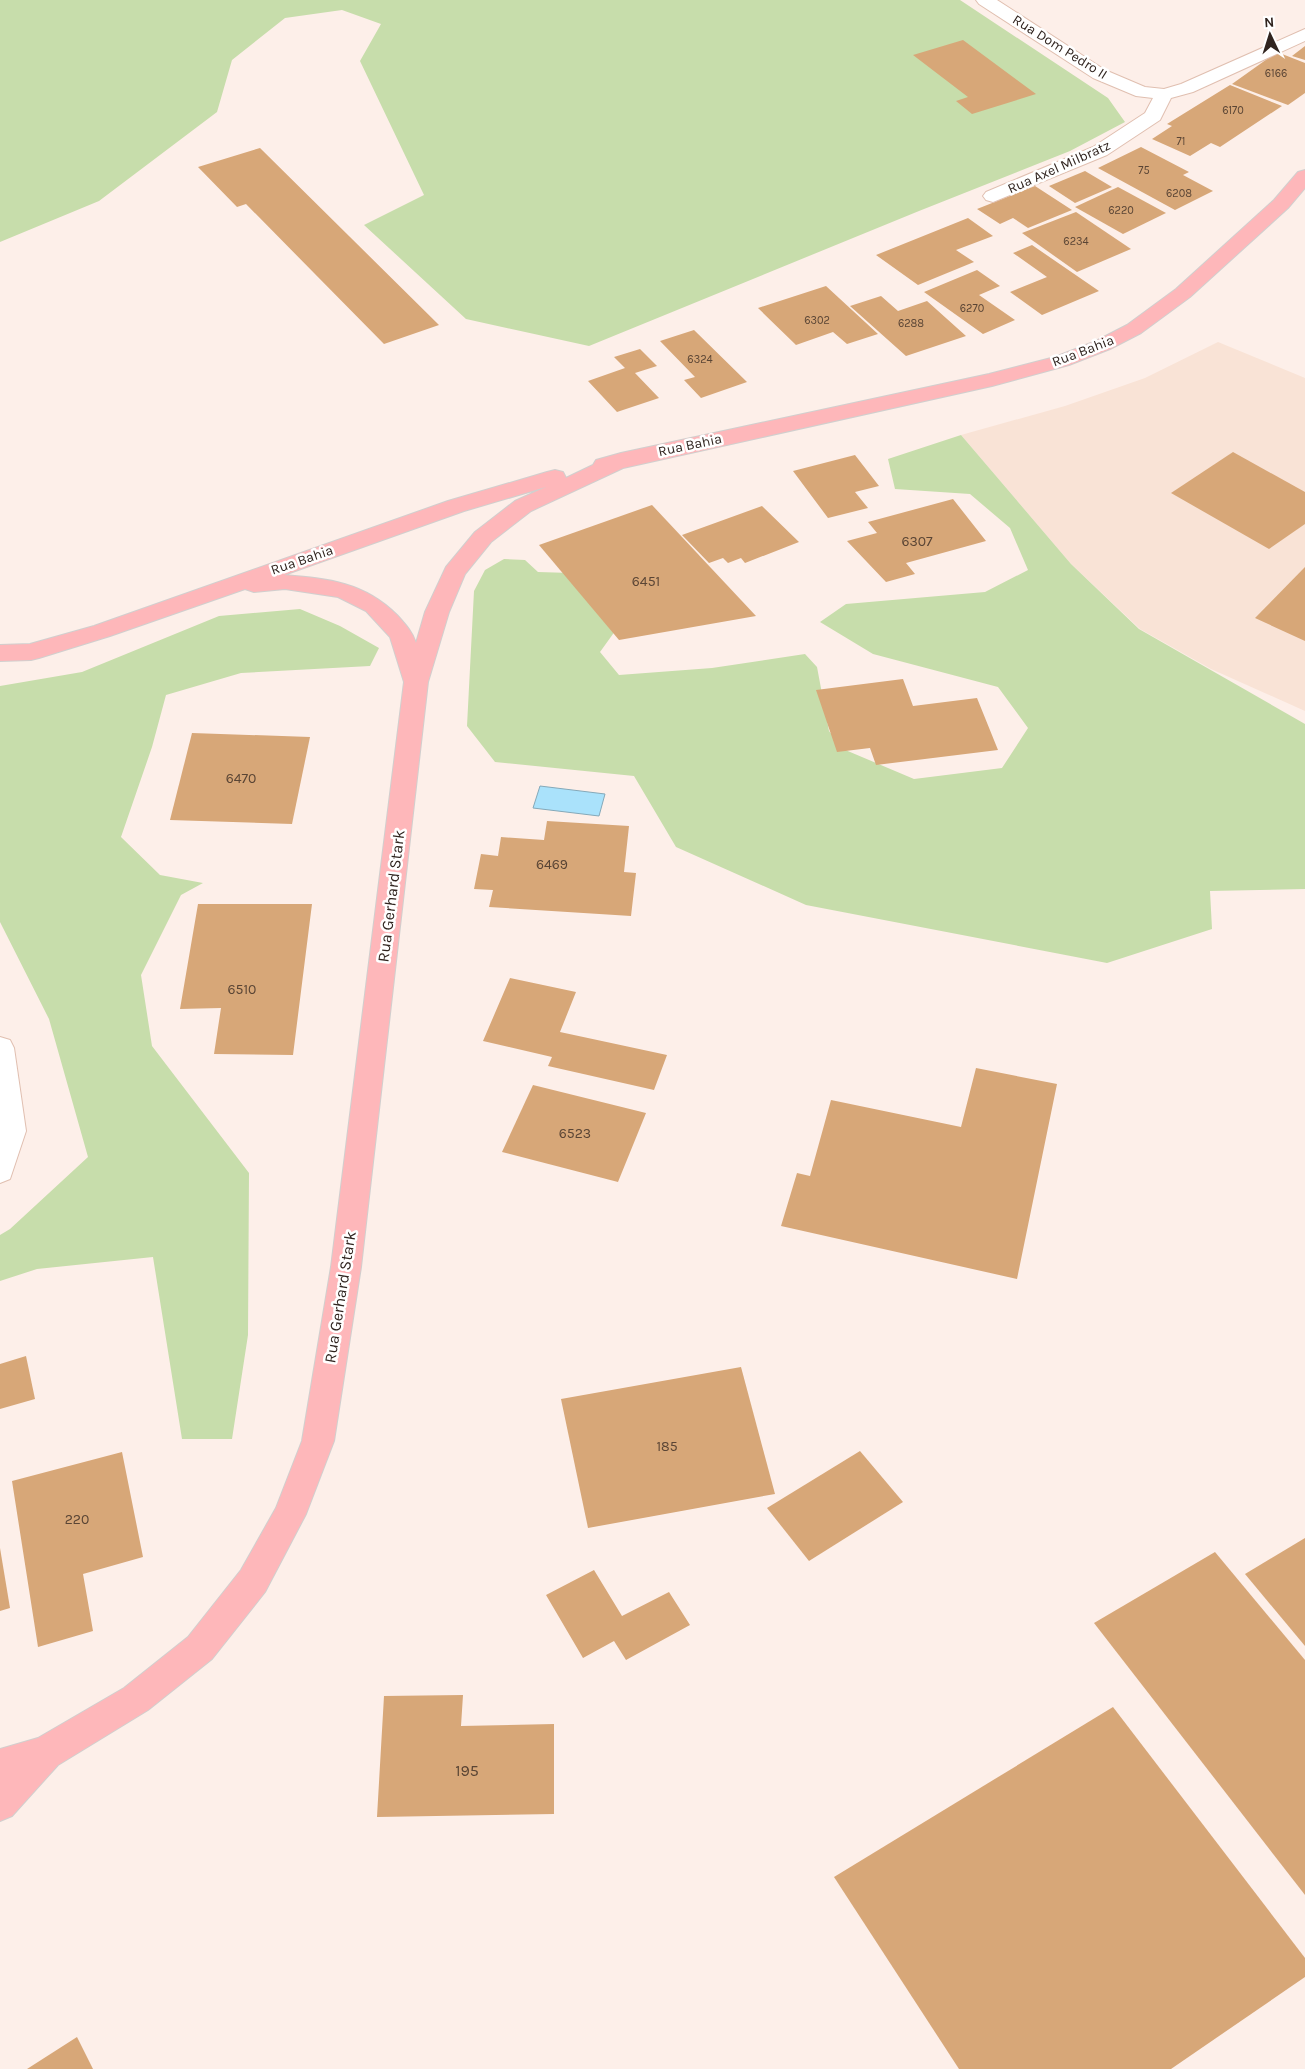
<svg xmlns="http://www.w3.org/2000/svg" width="1305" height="2069" viewBox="0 0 1305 2069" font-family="Karla,sans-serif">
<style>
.industrial{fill:#f9e3d6}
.green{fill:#c7ddab}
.water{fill:#aae2fb;stroke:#85a9b9}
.building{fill:#d7a778}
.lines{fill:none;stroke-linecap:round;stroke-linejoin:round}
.minor-casing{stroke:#e0bfb0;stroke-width:2}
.major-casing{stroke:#d1cfce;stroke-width:2}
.minor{fill:#fff;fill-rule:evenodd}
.major{fill:#feb7ba;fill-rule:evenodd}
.labels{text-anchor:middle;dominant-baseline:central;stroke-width:5;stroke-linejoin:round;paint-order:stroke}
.far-number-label{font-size:11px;fill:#5a4535}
.far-street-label{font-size:14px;fill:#30241f;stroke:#fff}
.number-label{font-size:14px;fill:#5a4535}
.street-label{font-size:16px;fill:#30241f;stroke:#fff}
.near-number-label{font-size:16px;fill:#5a4535}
</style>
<rect width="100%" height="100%" fill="#fdefe9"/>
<path class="industrial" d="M1218,342l87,36v333l-94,-42 -71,-40 -69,-65 -110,-129 104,-29 80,-28z"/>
<g class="green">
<path d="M0,0h960l148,98 17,24 -55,29 -151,60 -330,135 -123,-27 -102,-94 60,-30 -64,-134 21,-37 -39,-14 -57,8 -53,42 -15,52 -118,89 -99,41z"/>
<path d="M961,435l110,129 68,65 166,95v165l-95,2 2,38 -105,34 -301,-58 -130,-58 -42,-71 -139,-14 -28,-36 7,-135 11,-21 19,-11 21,1 13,12 33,1 47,54 -18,25 19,23 93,-7 93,-14 12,13 12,64 14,18 71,30 88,-11 26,-40 -30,-41 -125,-33 -53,-32 26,-18 139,-12 43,-22 -18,-42 -40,-34 -75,-5 -7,-30z"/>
<path d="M300,609l40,17 39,22 -9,18 -129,7 -75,22 -14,52 -31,90 39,38 43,8 -22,12 -40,80 11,71 97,127 -1,162 -16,104h-50l-29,-182 -116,12 -37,12v-46l10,-6 78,-72 -39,-138 -49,-97v-236l82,-14 137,-56z"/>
</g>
<path class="water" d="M540,786l65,8 -6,22 -66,-8z"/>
<g class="building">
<path d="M963,40l73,54 -64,20 -16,-13 12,-4 -55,-42z"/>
<path d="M1305,46v14l-13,-4z"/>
<path d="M1277,52l28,11v30l-17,12 -56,-21z"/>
<path d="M1230,85l52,21 -62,41 -9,-4 -21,13 -38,-17 20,-13 -5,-2z"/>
<path d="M1141,147l48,25 -6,3 30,16 -38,19 -77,-42z"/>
<path d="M260,148l179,177 -55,19 -138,-140 -9,3 -39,-40z"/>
<path d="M1085,171l27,16 -37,16 -26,-17z"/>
<path d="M1035,186l37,24 -44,18 -15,-10 -13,6 -23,-15z"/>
<path d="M1118,187l48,26 -43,21 -48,-27z"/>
<path d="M1076,212l55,37 -54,23 -55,-39z"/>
<path d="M968,218l25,18 -37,14 18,12 -56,23 -42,-30z"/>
<path d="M1032,245l67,46 -57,24 -32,-23 37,-15 -34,-24z"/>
<path d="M977,270l23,16 -21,9 36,25 -32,14 -59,-42z"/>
<path d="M826,286l52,48 -31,10 -14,-12 -37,13 -38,-37z"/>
<path d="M881,296l17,15 29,-10 39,35 -60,20 -56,-50z"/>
<path d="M694,330l53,52 -46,16 -17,-18 11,-3 -35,-36z"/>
<path d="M640,349l17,17 -22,7 24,25 -42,14 -29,-31 37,-13 -11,-11z"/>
<path d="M1233,452l72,40v32l-36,25 -98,-56z"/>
<path d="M855,455l24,31 -24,6 13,16 -40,10 -35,-47z"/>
<path d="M953,499l33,42 -80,22 9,11 -29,8 -39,-41 30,-8 -9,-11z"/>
<path d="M652,505l104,111 -137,24 -80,-95z"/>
<path d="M762,506l37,36 -54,21 -4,-5 -13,5 -5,-5 -14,5 -27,-28z"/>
<path d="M1305,567v74l-50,-23z"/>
<path d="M903,679l10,27 64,-8 21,52 -122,15 -6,-17 -33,4 -21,-62z"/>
<path d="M192,733l118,4 -18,87 -122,-4z"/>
<path d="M547,821l82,5 -5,46 12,1 -5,43 -142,-9 4,-17 -19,-1 7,-35 17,2 3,-19 43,3z"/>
<path d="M198,904h114l-19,151 -79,-1 7,-46 -41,1z"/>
<path d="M510,978l66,14 -16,40 107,23 -13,35 -106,-24 4,-9 -69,-16z"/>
<path d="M976,1068l81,16 -40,195 -236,-53 16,-53 13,3 21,-76 130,27z"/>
<path d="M533,1085l113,28 -28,69 -116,-30z"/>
<path d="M26,1356l9,43 -35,10v-45z"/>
<path d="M741,1367l34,127 -187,34 -27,-129z"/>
<path d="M860,1451l43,51 -94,59 -42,-53z"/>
<path d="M122,1452l21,105 -60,17 10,57 -55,16 -26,-166z"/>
<path d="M1305,1538v108l-60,-72z"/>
<path d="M0,1548l10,60 -10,3z"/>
<path d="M1215,1552l90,108v235l-211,-272z"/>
<path d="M594,1570l28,46 47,-24 21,33 -64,35 -12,-19 -31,17 -37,-63z"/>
<path d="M463,1695l-2,31 93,-2v90l-177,3 7,-121z"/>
<path d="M1113,1707l192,251v19l-134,92h-212l-125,-192z"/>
<path d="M77,2037l16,32h-66z"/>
</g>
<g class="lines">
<defs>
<g id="minor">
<path d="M976,0h21l108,70 40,17 19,2 17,-5 124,-55v12l-112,51 -22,6 -11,22 -53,35 -114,47 -7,-2 -3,-4 3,-4 107,-45 52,-34 8,-15 -17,-2 -43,-18 -114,-74z"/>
<path d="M0,1037l10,3 4,8 12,83 -16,48 -10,4z"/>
</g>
<path id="major" d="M1305,170v18l-17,20 -98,89 -49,36 -31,16 -41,16 -77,21 -369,82 -92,43 -40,31 -26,32 -16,38 -21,70 -67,585 -27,174 -28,73 -41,78 -53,67 -64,51 -90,55 -46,51 -12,5v-72l38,-11 86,-50 64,-51 53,-67 35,-62 26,-67 29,-174 73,-585 -14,-45 -24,-26 -28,-14 -53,-8 -31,3 -9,-3 -135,47 -71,22 -8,2 -31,1v-16l30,-1 64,-18 354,-125 99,-29 8,-2 8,2 3,6 27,-13 3,-5 25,-7 368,-79 66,-17 41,-16 31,-16 49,-36 98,-89 24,-28zM546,487l-31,14 -40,31 -29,35 -21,45 -9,31c-4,-12 -11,-19 -19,-28 -33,-33 -68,-36 -113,-40l180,-64z"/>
</defs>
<use href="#minor" class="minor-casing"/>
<use href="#major" class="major-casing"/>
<use href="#minor" class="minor"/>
<use href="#major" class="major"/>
</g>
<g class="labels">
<g class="far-number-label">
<text x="1276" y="73">6166</text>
<text x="1233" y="110">6170</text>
<text x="1181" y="141">71</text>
<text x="1144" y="170">75</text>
<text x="1179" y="193">6208</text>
<text x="1121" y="210">6220</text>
<text x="1076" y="241">6234</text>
<text x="972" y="308">6270</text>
<text x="817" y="320">6302</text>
<text x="911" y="323">6288</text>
<text x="700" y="359">6324</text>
</g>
<g class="far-street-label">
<text transform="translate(1060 47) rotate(32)">Rua Dom Pedro II</text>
<text transform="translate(1059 167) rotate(-24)">Rua Axel Milbratz</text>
<text transform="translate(1083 351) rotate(-21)">Rua Bahia</text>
<text transform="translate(690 445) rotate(-12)">Rua Bahia</text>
<text transform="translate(302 560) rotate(-19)">Rua Bahia</text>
</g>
<g class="number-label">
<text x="917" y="541">6307</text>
<text x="646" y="581">6451</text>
<text x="241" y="778">6470</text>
<text x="552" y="864">6469</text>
<text x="242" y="989">6510</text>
<text x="575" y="1133">6523</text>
<text x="667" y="1446">185</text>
<text x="77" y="1519">220</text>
</g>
<g class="street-label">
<text transform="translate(391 896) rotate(-83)">Rua Gerhard Stark</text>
<text transform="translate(340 1297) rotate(-81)">Rua Gerhard Stark</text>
</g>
<g class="near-number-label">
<text x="467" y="1770">195</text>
</g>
</g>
<g transform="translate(1270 35) rotate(356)" stroke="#ffffff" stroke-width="4" paint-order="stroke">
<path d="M0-4L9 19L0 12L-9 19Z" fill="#30241f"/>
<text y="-8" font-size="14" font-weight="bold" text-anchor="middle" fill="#30241f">N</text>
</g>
</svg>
